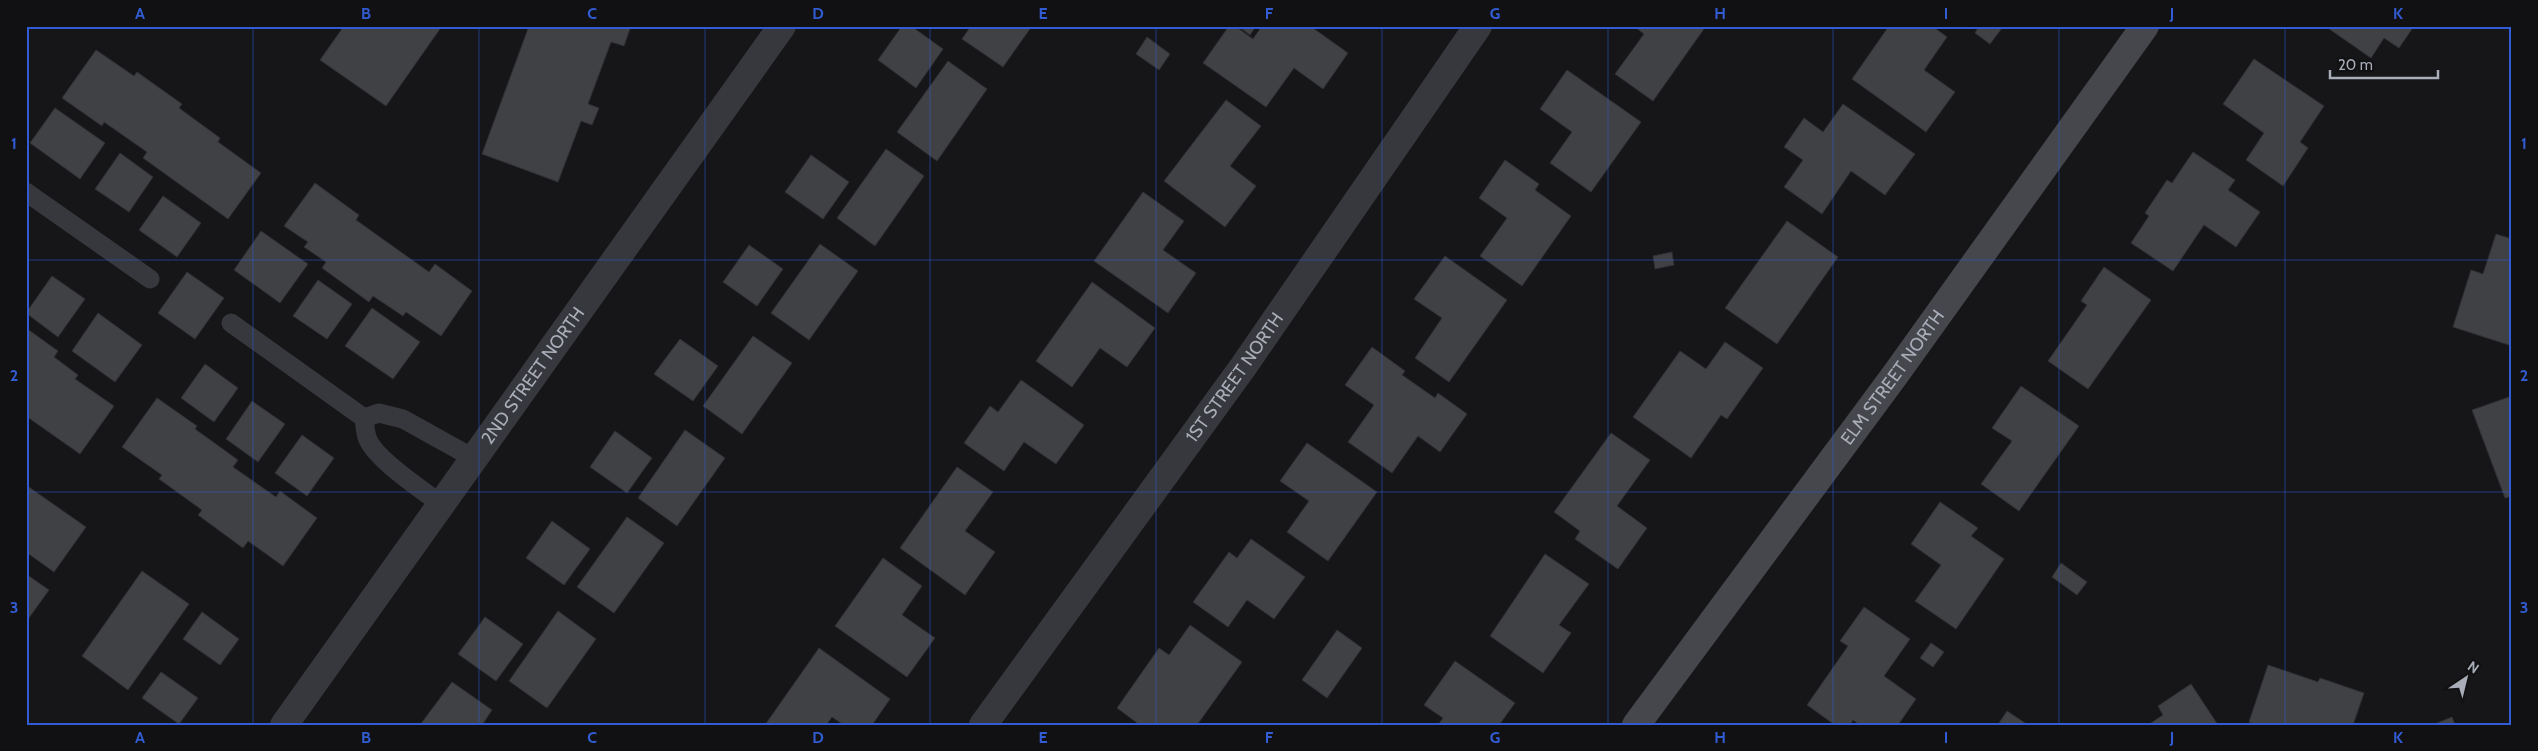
<svg xmlns="http://www.w3.org/2000/svg" width="2538" height="751" viewBox="0 0 2538 751" font-family="Cabin,sans-serif">
<style>
.building{fill:#404145;stroke:#303034}
.lines{fill:none;stroke-linecap:round;stroke-linejoin:round}
.lane{stroke:#37383d;stroke-width:19}
.street{stroke:#37383d;stroke-width:28}
.secondary{stroke:#45474d;stroke-width:28}
.grid{fill:none;stroke:#325cd3;stroke-width:1;stroke-opacity:0.55}
.labels{text-anchor:middle;dominant-baseline:central;stroke-width:4;stroke-linejoin:round;paint-order:stroke}
.street-label{font-size:18px;fill:#a8adb8;stroke:#111113}
.neatline{fill:none;stroke:#325cd3;stroke-width:2}
.grid-label{font-size:16px;text-anchor:middle;font-weight:bold;fill:#325cd3}
</style>
<rect width="100%" height="100%" fill="#161618"/>
<g class="building">
<path d="M344,26h98l-56,80 -66,-46z"/>
<path d="M529,26h102l-7,20 -13,-4 -23,62 11,4 -7,17 -11,-4 -23,61 -76,-28z"/>
<path d="M902,26h9l32,23 -27,39 -38,-28z"/>
<path d="M971,26h61l-29,41 -41,-28z"/>
<path d="M1229,26h6l18,13 9,-13h48l38,27 -25,36 -29,-21 -28,39 -63,-44z"/>
<path d="M1238,26h18l-6,9z"/>
<path d="M1634,26h72l-53,75 -38,-27 29,-40z"/>
<path d="M1889,26h43l15,11 -23,33 31,22 -29,40 -74,-53z"/>
<path d="M1979,26h21l2,2 -12,16 -15,-11z"/>
<path d="M2325,26h89l-15,22 -15,-10 -13,20z"/>
<path d="M1147,37l23,17 -11,16 -23,-16z"/>
<path d="M96,50l38,26 3,-4 45,32 -3,4 41,30 -2,4 43,31 -33,46 -85,-61 4,-6 -43,-30 -2,4 -40,-28z"/>
<path d="M2254,59l70,47 -24,36 8,6 -25,38 -37,-26 18,-27 -41,-29z"/>
<path d="M948,61l39,28 -50,72 -40,-29z"/>
<path d="M1567,70l74,52 -50,70 -41,-29 22,-31 -32,-23z"/>
<path d="M1226,100l35,26 -31,40 26,20 -31,41 -61,-46z"/>
<path d="M1843,104l72,50 -30,41 -34,-24 -29,43 -38,-27 19,-27 -19,-13 20,-29 19,14z"/>
<path d="M55,108l50,35 -25,36 -50,-36z"/>
<path d="M886,149l38,27 -49,70 -38,-28z"/>
<path d="M2193,152l42,28 -7,10 32,22 -24,35 -32,-22 -31,46 -42,-28 18,-27 -4,-3 22,-33 5,3z"/>
<path d="M120,153l33,24 -24,35 -34,-23z"/>
<path d="M811,155l38,27 -26,37 -38,-27z"/>
<path d="M1505,160l34,24 -4,6 36,26 -49,70 -42,-30 27,-38 -28,-20z"/>
<path d="M315,183l44,32 -3,5 73,52 6,-8 37,27 -31,45 -35,-24 -3,4 -30,-20 -4,6 -47,-34 4,-6 -22,-15 4,-5 -24,-16z"/>
<path d="M1143,192l41,29 -21,29 33,23 -28,40 -74,-52z"/>
<path d="M163,196l38,27 -24,34 -38,-27z"/>
<path d="M1787,221l51,36 -61,87 -52,-36z"/>
<path d="M261,231l47,33 -28,39 -46,-33z"/>
<path d="M2496,234l16,5v107l-59,-19 18,-57 12,4z"/>
<path d="M820,244l38,27 -49,69 -38,-27z"/>
<path d="M749,245l34,24 -26,37 -34,-24z"/>
<path d="M1672,252l2,13 -19,4 -2,-13z"/>
<path d="M1445,256l62,44 -58,82 -34,-24 27,-40 -28,-19z"/>
<path d="M2104,267l47,33 -63,89 -40,-28 39,-56 -6,-4z"/>
<path d="M187,272l37,26 -29,41 -37,-26z"/>
<path d="M52,276l33,23 -27,38 -32,-24z"/>
<path d="M318,280l34,24 -25,35 -34,-23z"/>
<path d="M1092,282l63,46 -28,39 -27,-19 -28,39 -36,-26z"/>
<path d="M372,308l48,34 -27,37 -48,-33z"/>
<path d="M98,313l44,32 -27,37 -43,-31z"/>
<path d="M26,328l32,23 -4,6 24,18 -3,4 39,27 -34,48 -54,-38z"/>
<path d="M753,336l39,27 -50,71 -39,-28z"/>
<path d="M680,339l38,27 -25,35 -39,-27z"/>
<path d="M1725,342l38,26 -36,51 -6,-4 -30,43 -58,-41 47,-66 26,18z"/>
<path d="M1372,347l33,24 -3,4 33,23 3,-5 29,21 -27,38 -22,-16 -26,37 -44,-31 26,-37 -29,-20z"/>
<path d="M205,364l33,24 -24,34 -33,-24z"/>
<path d="M1021,380l63,45 -28,39 -32,-22 -20,29 -40,-28 26,-37 8,6z"/>
<path d="M2021,386l58,40 -60,85 -38,-27 31,-43 -20,-13z"/>
<path d="M2512,396v100l-7,2 -33,-88z"/>
<path d="M157,398l40,28 -2,3 43,31 -5,7 43,30 4,-6 37,27 -34,48 -35,-25 -5,7 -45,-33 4,-5 -43,-31 3,-4 -40,-28z"/>
<path d="M252,401l33,23 -27,38 -32,-23z"/>
<path d="M685,430l40,28 -48,68 -39,-28z"/>
<path d="M615,431l37,27 -25,35 -37,-26z"/>
<path d="M1611,433l39,27 -33,46 30,22 -29,41 -43,-30 5,-8 -26,-19z"/>
<path d="M302,435l32,23 -27,38 -32,-23z"/>
<path d="M1307,443l70,49 -49,69 -41,-29 22,-31 -29,-20z"/>
<path d="M957,467l36,25 -28,39 30,21 -30,43 -65,-47z"/>
<path d="M26,485l60,42 -32,45 -28,-20z"/>
<path d="M1940,502l38,26 -7,8 33,23 -48,70 -41,-28 26,-36 -30,-21z"/>
<path d="M627,517l37,26 -50,70 -37,-26z"/>
<path d="M552,521l38,28 -26,36 -38,-27z"/>
<path d="M1251,539l54,38 -31,42 -27,-19 -19,27 -35,-25 36,-50 8,6z"/>
<path d="M1545,554l44,30 -30,41 12,8 -28,40 -53,-37z"/>
<path d="M883,558l39,28 -20,29 33,23 -28,39 -72,-51z"/>
<path d="M2061,563l26,19 -10,13 -25,-18z"/>
<path d="M142,571l47,33 -61,86 -46,-34z"/>
<path d="M26,574l23,16 -23,32z"/>
<path d="M1864,607l46,32 -26,37 32,23 -18,26h-38l-7,-5 -3,5h-15l-28,-20 41,-59 -8,-5z"/>
<path d="M558,611l38,28 -49,69 -38,-27z"/>
<path d="M202,612l37,27 -19,26 -37,-26z"/>
<path d="M485,617l38,27 -27,37 -38,-27z"/>
<path d="M1190,625l52,37 -45,63h-57l-23,-17 42,-60 10,7z"/>
<path d="M1337,630l25,18 -35,50 -25,-18z"/>
<path d="M1931,643l13,9 -11,15 -13,-9z"/>
<path d="M819,648l71,51 -18,26h-28l-12,-8 -6,8h-61z"/>
<path d="M1455,661l60,42 -16,22h-61l5,-7 -19,-13z"/>
<path d="M2268,665l50,17 2,-4 44,15 -11,32h-96l-8,-3z"/>
<path d="M161,672l37,26 -19,26 -37,-26z"/>
<path d="M452,682l40,28 -10,15h-62z"/>
<path d="M2191,684l27,41h-70l15,-10 -5,-9z"/>
<path d="M2007,711l18,12 -2,2 -24,-2z"/>
<path d="M2452,717l3,8h-23z"/>
</g>
<g class="lines">
<g class="lane">
<path d="M26,192l124,87"/>
<path d="M231,323l133,95"/>
<path d="M442,505c-18,-14 -69,-47 -75,-68 -2,-6 -2,-13 -3,-19l15,-5 24,6 72,40"/>
</g>
<g class="street">
<path id="s1" d="M284,725l498,-699"/>
<path id="s2" d="M983,725l260,-358 235,-341"/>
</g>
<path class="secondary" id="s3" d="M1636,725l259,-350 250,-349"/>
</g>
<path class="grid" d="M253,26v699M479,26v699M705,26v699M930,26v699M1156,26v699M1382,26v699M1608,26v699M1833,26v699M2059,26v699M2285,26v699M26,260h2486M26,492h2486"/>
<g class="labels">
<g class="street-label">
<text stroke="none"><textPath href="#s1" startOffset="429">2ND STREET NORTH</textPath></text>
<text stroke="none"><textPath href="#s3" startOffset="432">ELM STREET NORTH</textPath></text>
<text stroke="none"><textPath href="#s2" startOffset="429">1ST STREET NORTH</textPath></text>
</g>
</g>
<rect width="2538" height="751" fill="none" stroke="#111113" stroke-width="55"/>
<g transform="translate(2466 678) rotate(35)" stroke="#111113" stroke-width="4" paint-order="stroke">
<path d="M0-4L9 19L0 12L-9 19Z" fill="#a8adb8"/>
<text y="-8" font-size="14" font-weight="bold" text-anchor="middle" fill="#a8adb8">N</text>
</g>
<path d="M2330 70v8h108v-8" fill="none" stroke="#a8adb8" stroke-width="2.5"/>
<text x="2338" y="70" font-size="15" fill="#a8adb8" stroke="#111113" stroke-width="4" paint-order="stroke">20 m</text>
<rect x="28" y="28" width="2482" height="696" class="neatline"/>
<g class="grid-label">
<text x="140" y="19">A</text>
<text x="366" y="19">B</text>
<text x="592" y="19">C</text>
<text x="818" y="19">D</text>
<text x="1043" y="19">E</text>
<text x="1269" y="19">F</text>
<text x="1495" y="19">G</text>
<text x="1720" y="19">H</text>
<text x="1946" y="19">I</text>
<text x="2172" y="19">J</text>
<text x="2398" y="19">K</text>
<text x="14" y="149">1</text>
<text x="2524" y="149">1</text>
<text x="14" y="381">2</text>
<text x="2524" y="381">2</text>
<text x="14" y="613">3</text>
<text x="2524" y="613">3</text>
<text x="140" y="743">A</text>
<text x="366" y="743">B</text>
<text x="592" y="743">C</text>
<text x="818" y="743">D</text>
<text x="1043" y="743">E</text>
<text x="1269" y="743">F</text>
<text x="1495" y="743">G</text>
<text x="1720" y="743">H</text>
<text x="1946" y="743">I</text>
<text x="2172" y="743">J</text>
<text x="2398" y="743">K</text>
</g>
</svg>
